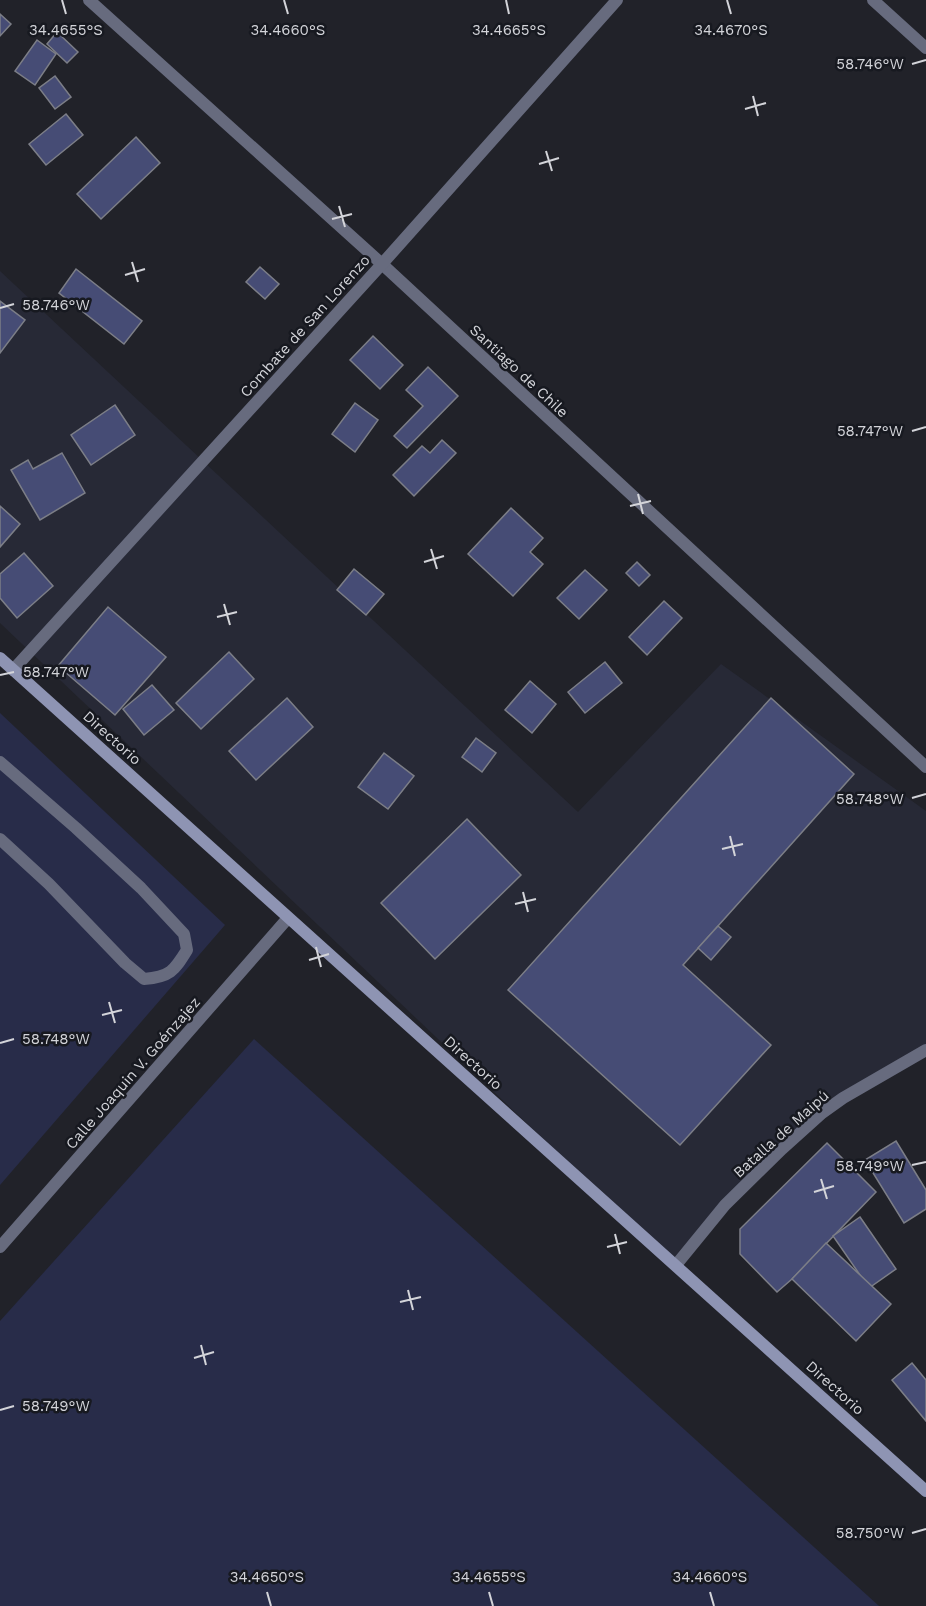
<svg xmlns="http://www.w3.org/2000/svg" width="926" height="1606" viewBox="0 0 926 1606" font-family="'Work Sans',sans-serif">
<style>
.built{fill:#272936}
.green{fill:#282c49}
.building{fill:#464c75;stroke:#7c7e87;stroke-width:1.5}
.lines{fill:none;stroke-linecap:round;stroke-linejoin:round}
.lane{stroke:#676b7e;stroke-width:12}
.street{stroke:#676b7e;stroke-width:12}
.secondary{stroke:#8e94b3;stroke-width:12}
.ticks{fill:none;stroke:#d3d4d9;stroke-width:2}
.labels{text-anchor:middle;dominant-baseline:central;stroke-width:5;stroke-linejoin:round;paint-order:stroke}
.street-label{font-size:15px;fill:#d3d4d9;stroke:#171920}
.ticks-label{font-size:15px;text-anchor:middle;fill:#d3d4d9;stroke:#171920;stroke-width:5;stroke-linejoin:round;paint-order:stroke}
</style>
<rect width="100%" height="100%" fill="#212229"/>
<path class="built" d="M0,271l578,541 143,-148 205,147v239l-83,48 -61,51 -106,116 -676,-642z"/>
<g class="green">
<path d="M0,713l225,212 -225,260z"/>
<path d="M254,1039l625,567h-879v-285z"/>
</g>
<g class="building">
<path d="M0,14l11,10 -11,12z"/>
<path d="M57,32l21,20 -11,11 -20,-19z"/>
<path d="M37,40l19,14 -21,31 -20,-14z"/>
<path d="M55,76l16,21 -16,12 -16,-21z"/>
<path d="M66,114l17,21 -37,30 -17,-21z"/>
<path d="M136,137l24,26 -59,56 -24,-25z"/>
<path d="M260,267l19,17 -14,15 -19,-17z"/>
<path d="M76,269l66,52 -18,23 -65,-51z"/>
<path d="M0,301l25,19 -25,33z"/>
<path d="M373,336l30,29 -23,24 -30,-29z"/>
<path d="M428,367l30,29 -51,52 -13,-12 29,-30 -17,-16z"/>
<path d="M355,403l23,17 -23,32 -23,-18z"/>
<path d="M115,405l20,30 -44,30 -20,-30z"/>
<path d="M442,440l14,13 -42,43 -21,-21 29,-29 8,7z"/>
<path d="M62,453l23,40 -45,27 -29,-50 17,-10 5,9z"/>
<path d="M0,506l20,18 -20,23z"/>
<path d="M511,508l32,30 -13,14 13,12 -30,32 -45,-42z"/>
<path d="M24,553l29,33 -36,32 -17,-20v-24z"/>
<path d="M637,562l13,13 -11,11 -13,-13z"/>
<path d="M354,569l30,25 -18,21 -29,-25z"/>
<path d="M585,570l22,20 -28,29 -22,-21z"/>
<path d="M664,601l18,17 -35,37 -18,-18z"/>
<path d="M108,607l58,50 -51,58 -57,-49z"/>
<path d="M229,652l25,27 -53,50 -25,-26z"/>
<path d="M605,662l17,21 -37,30 -17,-21z"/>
<path d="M530,681l26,23 -24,29 -27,-23z"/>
<path d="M152,685l22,25 -30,25 -21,-26z"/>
<path d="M287,698l26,29 -57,53 -27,-29z"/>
<path d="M771,698l83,76 -171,191 88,80 -91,100 -172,-155z"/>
<path d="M476,738l20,15 -14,19 -20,-15z"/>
<path d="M384,753l30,23 -26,33 -30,-22z"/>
<path d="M467,819l54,56 -86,84 -54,-56z"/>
<path d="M718,926l13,11 -20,23 -13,-12z"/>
<path d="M896,1141l30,49v19l-22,14 -39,-63z"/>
<path d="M827,1143l49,49 -84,87 -15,13 -37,-38v-25z"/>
<path d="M860,1217l36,52 -27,19 -36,-52z"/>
<path d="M826,1243l65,61 -35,37 -64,-62z"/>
<path d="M912,1363l14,17v41l-34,-41z"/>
</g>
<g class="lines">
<path class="lane" d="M0,762l76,66 65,60 43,46 3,16c-13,21 -17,27 -43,29l-19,-16 -76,-79 -49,-45"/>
<g class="street">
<path d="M89,0l293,264 544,503"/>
<path d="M873,0l53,48"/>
<path d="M13,670l369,-406 235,-264"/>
<path d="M0,1247l288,-329"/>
<path d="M676,1265l49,-60 57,-56 40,-36 21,-15 83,-48"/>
</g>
<path class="secondary" d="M0,658l926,833"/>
</g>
<path class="ticks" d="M62,0l4,14M284,0l4,14M506,0l3,14M727,0l4,14M912,64l14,-4M753,96l5,20M745,109l21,-6M546,151l6,20M539,164l20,-6M339,206l6,21M332,219l20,-5M132,262l6,20M125,275l20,-6M0,308l14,-4M912,431l14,-4M638,494l5,20M630,506l21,-5M431,549l6,20M424,562l20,-6M224,604l6,21M217,617l20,-5M0,675l14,-3M912,798l14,-4M730,836l5,20M722,849l21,-5M523,892l5,20M515,904l21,-5M316,947l5,20M309,960l20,-6M109,1002l6,21M102,1015l20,-5M0,1043l14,-4M912,1165l14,-3M821,1179l6,20M814,1192l20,-6M615,1234l5,20M607,1247l20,-5M408,1290l5,20M400,1302l21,-5M201,1345l5,20M194,1358l20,-6M0,1410l14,-4M912,1533l14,-4M267,1592l4,14M489,1592l4,14M710,1592l4,14"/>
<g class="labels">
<g class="street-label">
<text transform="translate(305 326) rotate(-48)">Combate de San Lorenzo</text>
<text transform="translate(519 371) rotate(43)">Santiago de Chile</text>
<text transform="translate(112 738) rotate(42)">Directorio</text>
<text transform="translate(473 1063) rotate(42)">Directorio</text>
<text transform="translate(133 1073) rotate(-49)">Calle Joaquin V. Goénzajez</text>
<text transform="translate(781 1134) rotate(-42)">Batalla de Maipú</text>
<text transform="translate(835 1388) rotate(42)">Directorio</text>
</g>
</g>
<g class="ticks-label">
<text x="66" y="35">34.4655°S</text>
<text x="288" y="35">34.4660°S</text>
<text x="509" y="35">34.4665°S</text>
<text x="731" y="35">34.4670°S</text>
<text x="870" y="69">58.746°W</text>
<text x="56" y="310">58.746°W</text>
<text x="870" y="436">58.747°W</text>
<text x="56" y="677">58.747°W</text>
<text x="870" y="804">58.748°W</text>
<text x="56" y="1044">58.748°W</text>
<text x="870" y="1171">58.749°W</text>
<text x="56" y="1411">58.749°W</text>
<text x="870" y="1538">58.750°W</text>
<text x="267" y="1582">34.4650°S</text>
<text x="489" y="1582">34.4655°S</text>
<text x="710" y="1582">34.4660°S</text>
</g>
</svg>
